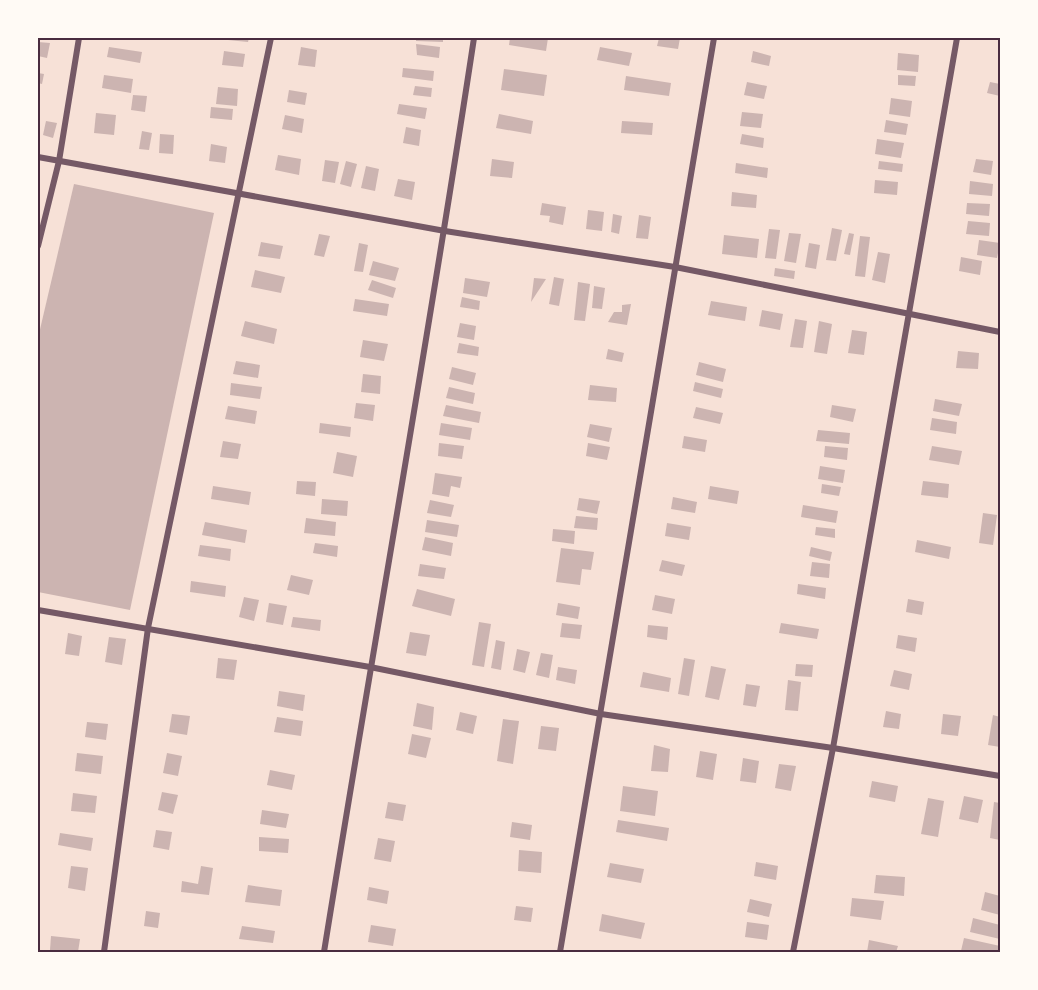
<svg xmlns="http://www.w3.org/2000/svg" width="1038" height="990" viewBox="0 0 1038 990" font-family="'DM Sans',sans-serif">
<style>
.building{fill:#ccb4b1}
.lines{fill:none;stroke-linecap:round;stroke-linejoin:round}
.minor{stroke:#755966;stroke-width:6}
.neatline{fill:none;stroke:#4a2c40;stroke-width:2}
</style>
<rect width="100%" height="100%" fill="#f7e1d7"/>
<g class="building">
<path d="M218,38h31l-1,4 -30,-3z"/>
<path d="M416,38h27v4l-27,-1z"/>
<path d="M510,38h38l-2,13 -37,-6z"/>
<path d="M659,38h21l-2,11 -21,-3z"/>
<path d="M38,42l12,1 -3,15 -9,-2z"/>
<path d="M416,44l24,3 -1,11 -22,-3z"/>
<path d="M109,47l33,5 -2,11 -33,-6z"/>
<path d="M301,47l16,3 -2,17 -17,-2z"/>
<path d="M600,47l32,6 -3,13 -32,-6z"/>
<path d="M224,51l21,3 -2,13 -21,-2z"/>
<path d="M753,51l18,5 -2,10 -18,-4z"/>
<path d="M898,53l21,2 -1,17 -21,-2z"/>
<path d="M403,68l31,3 -1,10 -31,-4z"/>
<path d="M504,69l43,6 -3,21 -43,-6z"/>
<path d="M38,73l6,1 -2,10 -4,-1z"/>
<path d="M104,75l29,4 -2,14 -29,-5z"/>
<path d="M898,75l18,1 -1,10 -17,-1z"/>
<path d="M626,76l45,7 -2,13 -45,-6z"/>
<path d="M747,82l20,4 -3,13 -20,-4z"/>
<path d="M990,82l10,2v12l-13,-3z"/>
<path d="M415,86l17,2 -1,9 -18,-2z"/>
<path d="M218,87l20,2 -1,17 -21,-2z"/>
<path d="M289,90l18,3 -2,12 -18,-3z"/>
<path d="M133,95l14,1 -2,16 -14,-2z"/>
<path d="M891,98l21,3 -2,16 -21,-3z"/>
<path d="M399,104l28,4 -2,11 -28,-5z"/>
<path d="M211,107l22,2 -1,11 -22,-2z"/>
<path d="M742,112l21,2 -2,14 -21,-2z"/>
<path d="M96,113l20,2 -2,20 -20,-2z"/>
<path d="M499,114l34,7 -2,13 -35,-6z"/>
<path d="M285,115l19,4 -2,14 -20,-4z"/>
<path d="M886,120l22,4 -2,11 -22,-3z"/>
<path d="M46,121l11,2 -4,15 -10,-3z"/>
<path d="M622,121l31,2 -1,12 -31,-2z"/>
<path d="M406,127l15,3 -2,16 -16,-3z"/>
<path d="M142,131l10,2 -3,17 -10,-1z"/>
<path d="M160,134l14,1 -1,19 -14,-1z"/>
<path d="M742,134l22,4 -1,10 -23,-4z"/>
<path d="M877,139l27,4 -3,15 -26,-4z"/>
<path d="M211,144l16,3 -2,16 -16,-2z"/>
<path d="M278,155l23,4 -2,16 -24,-5z"/>
<path d="M492,159l22,3 -2,16 -22,-2z"/>
<path d="M976,159l17,2 -2,14 -18,-3z"/>
<path d="M325,160l14,2 -4,21 -13,-2z"/>
<path d="M346,161l11,3 -6,23 -11,-3z"/>
<path d="M879,161l24,3 -1,8 -24,-3z"/>
<path d="M736,163l32,5 -1,10 -32,-5z"/>
<path d="M366,166l13,3 -4,22 -14,-3z"/>
<path d="M398,179l17,3 -3,18 -18,-4z"/>
<path d="M875,180l23,2 -1,13 -23,-2z"/>
<path d="M970,181l23,3 -1,12 -23,-2z"/>
<path d="M74,184l140,29 -84,397 -92,-18v-254z"/>
<path d="M732,192l25,3 -1,13 -25,-2z"/>
<path d="M542,203l24,4 -3,18 -14,-3 1,-6 -10,-1z"/>
<path d="M967,203l23,1 -1,12 -23,-2z"/>
<path d="M588,210l16,2 -2,19 -16,-2z"/>
<path d="M613,214l9,2 -3,18 -8,-2z"/>
<path d="M639,215l12,2 -3,22 -12,-1z"/>
<path d="M968,221l22,2 -1,13 -23,-2z"/>
<path d="M832,228l10,2 -6,31 -10,-1z"/>
<path d="M769,229l11,1 -4,29 -11,-1z"/>
<path d="M789,233l12,1 -5,29 -12,-2z"/>
<path d="M849,233l5,1 -4,21 -6,-1z"/>
<path d="M319,234l11,2 -6,21 -10,-2z"/>
<path d="M724,235l35,4 -2,19 -35,-4z"/>
<path d="M860,236l10,1 -5,40 -10,-1z"/>
<path d="M979,240l21,3 -3,15 -20,-3z"/>
<path d="M261,242l22,4 -3,13 -22,-3z"/>
<path d="M359,243l9,2 -5,27 -9,-1z"/>
<path d="M809,243l11,2 -4,24 -11,-2z"/>
<path d="M878,252l12,2 -5,29 -13,-3z"/>
<path d="M961,257l21,4 -2,14 -21,-4z"/>
<path d="M373,261l26,7 -4,13 -26,-6z"/>
<path d="M775,268l20,3 -1,8 -20,-3z"/>
<path d="M255,270l30,7 -4,16 -30,-6z"/>
<path d="M554,277l10,2 -5,27 -10,-2z"/>
<path d="M465,278l25,4 -3,15 -24,-4z"/>
<path d="M534,278l12,1 -15,23z"/>
<path d="M372,280l24,8 -3,10 -25,-8z"/>
<path d="M578,282l12,2 -5,37 -11,-1z"/>
<path d="M594,286l11,2 -3,21 -10,-1z"/>
<path d="M462,297l18,4 -1,9 -19,-3z"/>
<path d="M355,299l34,5 -2,12 -34,-5z"/>
<path d="M711,301l36,6 -2,14 -37,-6z"/>
<path d="M631,304l-4,21 -19,-3 6,-10h8v-7z"/>
<path d="M762,310l21,4 -3,16 -21,-4z"/>
<path d="M795,319l12,2 -4,27 -13,-1z"/>
<path d="M245,321l32,8 -3,15 -33,-8z"/>
<path d="M819,321l13,3 -5,30 -13,-2z"/>
<path d="M460,323l16,3 -2,14 -17,-3z"/>
<path d="M852,330l15,2 -3,23 -16,-2z"/>
<path d="M363,340l25,4 -4,17 -24,-4z"/>
<path d="M459,343l20,4 -1,9 -21,-3z"/>
<path d="M608,349l16,4 -2,9 -16,-3z"/>
<path d="M958,351l21,2 -1,16 -22,-1z"/>
<path d="M236,361l24,4 -2,13 -25,-4z"/>
<path d="M699,362l27,7 -3,13 -27,-7z"/>
<path d="M452,367l24,6 -3,12 -24,-6z"/>
<path d="M363,374l18,2 -1,18 -19,-2z"/>
<path d="M695,382l28,7 -2,9 -28,-7z"/>
<path d="M231,383l31,4 -2,12 -30,-4z"/>
<path d="M590,385l27,3 -1,14 -28,-2z"/>
<path d="M449,387l26,6 -2,11 -27,-6z"/>
<path d="M935,399l27,5 -3,12 -26,-5z"/>
<path d="M356,403l19,2 -2,16 -19,-3z"/>
<path d="M446,405l35,7 -2,11 -36,-7z"/>
<path d="M832,405l24,4 -3,13 -23,-5z"/>
<path d="M228,406l29,5 -2,13 -30,-5z"/>
<path d="M696,407l27,6 -3,11 -27,-6z"/>
<path d="M932,418l25,4 -1,12 -26,-4z"/>
<path d="M320,423l31,4 -1,10 -31,-4z"/>
<path d="M441,423l31,5 -2,12 -31,-5z"/>
<path d="M590,424l22,4 -3,14 -22,-5z"/>
<path d="M818,430l32,3 -1,11 -33,-3z"/>
<path d="M684,436l23,4 -2,12 -23,-4z"/>
<path d="M223,441l18,3 -3,15 -18,-2z"/>
<path d="M439,443l25,3 -2,13 -24,-3z"/>
<path d="M588,443l22,4 -3,13 -21,-4z"/>
<path d="M825,446l23,2 -1,12 -23,-3z"/>
<path d="M932,446l30,5 -3,14 -30,-5z"/>
<path d="M337,452l20,4 -4,21 -20,-4z"/>
<path d="M820,466l25,4 -2,13 -25,-4z"/>
<path d="M435,473l27,4 -2,11 -9,-2 -2,11 -17,-3z"/>
<path d="M297,481l19,1 -1,14 -19,-2z"/>
<path d="M923,481l26,3 -1,14 -27,-3z"/>
<path d="M822,484l19,3 -2,9 -18,-3z"/>
<path d="M213,486l38,6 -2,13 -38,-6z"/>
<path d="M710,486l29,5 -2,13 -29,-5z"/>
<path d="M673,497l24,5 -2,11 -24,-4z"/>
<path d="M579,498l21,3 -3,13 -20,-4z"/>
<path d="M322,499l26,2 -1,15 -26,-2z"/>
<path d="M430,500l24,5 -3,12 -24,-4z"/>
<path d="M803,505l35,6 -2,12 -35,-6z"/>
<path d="M983,513l14,2 -4,30 -14,-2z"/>
<path d="M576,516l22,2 -1,12 -23,-2z"/>
<path d="M306,518l30,4 -1,14 -31,-3z"/>
<path d="M427,520l32,5 -2,12 -32,-5z"/>
<path d="M205,522l42,8 -2,13 -43,-8z"/>
<path d="M667,523l24,4 -2,13 -24,-4z"/>
<path d="M816,527l19,2v9l-20,-3z"/>
<path d="M553,529l22,2 -1,13 -22,-3z"/>
<path d="M425,537l28,6 -2,13 -29,-6z"/>
<path d="M917,540l34,7 -2,12 -34,-7z"/>
<path d="M315,543l23,3 -1,11 -24,-4z"/>
<path d="M200,545l31,4 -1,12 -32,-5z"/>
<path d="M811,547l21,5 -2,9 -21,-5z"/>
<path d="M561,548l33,4 -3,18 -9,-1 -2,16 -24,-3z"/>
<path d="M662,560l23,5 -3,11 -23,-5z"/>
<path d="M812,562l18,2 -1,14 -19,-2z"/>
<path d="M420,564l26,4 -2,11 -26,-3z"/>
<path d="M291,575l22,5 -4,15 -22,-5z"/>
<path d="M191,581l35,5 -1,11 -35,-5z"/>
<path d="M798,584l28,4 -1,11 -28,-5z"/>
<path d="M417,589l38,10 -4,17 -39,-10z"/>
<path d="M655,595l20,4 -3,15 -20,-4z"/>
<path d="M244,597l15,3 -5,21 -15,-4z"/>
<path d="M908,599l16,3 -2,13 -16,-3z"/>
<path d="M269,603l18,3 -4,19 -17,-3z"/>
<path d="M558,603l22,4 -2,12 -22,-4z"/>
<path d="M293,617l28,3 -1,11 -29,-4z"/>
<path d="M479,622l12,2 -7,43 -12,-2z"/>
<path d="M562,623l20,2 -2,14 -20,-2z"/>
<path d="M781,623l38,6 -2,10 -38,-6z"/>
<path d="M648,625l20,2 -1,13 -20,-3z"/>
<path d="M410,632l20,3 -4,21 -20,-3z"/>
<path d="M68,633l14,3 -3,20 -14,-2z"/>
<path d="M898,635l19,3 -2,14 -19,-4z"/>
<path d="M109,637l17,2 -4,26 -17,-3z"/>
<path d="M496,640l9,2 -4,28 -10,-2z"/>
<path d="M517,649l13,3 -5,21 -12,-3z"/>
<path d="M541,653l12,2 -4,23 -13,-3z"/>
<path d="M218,658l19,2 -3,20 -18,-2z"/>
<path d="M684,658l11,2 -6,36 -11,-2z"/>
<path d="M796,664l17,1 -1,12 -17,-1z"/>
<path d="M711,666l15,3 -7,31 -14,-3z"/>
<path d="M558,667l19,3 -2,14 -19,-4z"/>
<path d="M894,670l18,4 -3,16 -19,-4z"/>
<path d="M643,672l28,6 -2,14 -29,-5z"/>
<path d="M788,680l13,2 -3,29 -13,-1z"/>
<path d="M746,684l14,2 -4,21 -13,-2z"/>
<path d="M279,691l26,4 -2,16 -26,-5z"/>
<path d="M417,703l17,4 -2,23 -19,-4z"/>
<path d="M886,711l15,3 -2,15 -16,-2z"/>
<path d="M460,712l17,4 -4,18 -17,-4z"/>
<path d="M172,714l18,2 -3,19 -18,-3z"/>
<path d="M943,714l18,2 -3,20 -17,-2z"/>
<path d="M993,715l7,2v30l-12,-2z"/>
<path d="M277,717l26,4 -2,15 -27,-4z"/>
<path d="M503,719l16,2 -6,43 -16,-3z"/>
<path d="M87,722l21,2 -2,16 -21,-3z"/>
<path d="M541,726l18,2 -3,23 -18,-2z"/>
<path d="M412,734l19,4 -5,20 -18,-4z"/>
<path d="M654,745l16,4 -2,23 -17,-1z"/>
<path d="M700,751l17,3 -4,26 -17,-3z"/>
<path d="M77,753l26,3 -2,18 -26,-3z"/>
<path d="M167,753l15,3 -4,20 -15,-3z"/>
<path d="M743,758l16,3 -3,22 -16,-2z"/>
<path d="M779,764l17,2 -5,25 -16,-3z"/>
<path d="M270,770l25,5 -3,15 -25,-5z"/>
<path d="M872,781l26,5 -3,16 -26,-5z"/>
<path d="M623,786l35,5 -3,25 -35,-5z"/>
<path d="M162,792l16,3 -5,19 -15,-4z"/>
<path d="M73,793l24,3 -2,17 -24,-2z"/>
<path d="M964,796l19,4 -5,23 -19,-4z"/>
<path d="M928,798l16,3 -6,36 -17,-3z"/>
<path d="M388,802l18,3 -3,16 -18,-3z"/>
<path d="M994,802l6,1v37l-10,-2z"/>
<path d="M262,810l27,4 -3,14 -26,-4z"/>
<path d="M618,820l51,8 -2,13 -51,-9z"/>
<path d="M512,822l20,3 -2,15 -20,-3z"/>
<path d="M156,830l16,2 -3,18 -16,-3z"/>
<path d="M60,833l33,5 -2,13 -33,-6z"/>
<path d="M259,837l30,2 -1,14 -29,-2z"/>
<path d="M378,838l17,3 -4,21 -17,-3z"/>
<path d="M519,850l23,2 -1,21 -23,-2z"/>
<path d="M756,862l22,4 -2,14 -22,-4z"/>
<path d="M610,863l34,6 -3,14 -34,-6z"/>
<path d="M71,866l17,2 -3,23 -17,-3z"/>
<path d="M201,866l12,2 -4,27 -28,-3 1,-11 16,3z"/>
<path d="M876,875l29,2 -1,19 -30,-3z"/>
<path d="M248,885l34,5 -2,16 -35,-4z"/>
<path d="M369,887l20,4 -2,13 -20,-4z"/>
<path d="M985,892l15,4v19l-19,-5z"/>
<path d="M852,898l32,3 -3,19 -31,-4z"/>
<path d="M750,899l22,5 -3,13 -22,-5z"/>
<path d="M516,906l17,2 -2,14 -17,-2z"/>
<path d="M146,911l14,2 -2,15 -14,-2z"/>
<path d="M602,914l43,9 -4,16 -42,-8z"/>
<path d="M973,918l27,7v14l-30,-7z"/>
<path d="M747,922l22,3 -2,15 -22,-3z"/>
<path d="M371,925l25,4 -3,17 -25,-4z"/>
<path d="M242,926l33,5 -2,12 -34,-4z"/>
<path d="M51,936l29,3 -2,13 -28,-2z"/>
<path d="M964,938l36,8v6l-39,-1z"/>
<path d="M869,940l29,6 -2,6h-29z"/>
</g>
<g class="lines">
<g class="minor">
<path d="M38,157l407,74 230,36 325,65"/>
<path d="M38,246l21,-85 20,-123"/>
<path d="M38,610l332,57 231,47 232,34 167,28"/>
<path d="M104,952l44,-324 123,-590"/>
<path d="M324,952c49,-305 104,-609 150,-914"/>
<path d="M560,952l154,-914"/>
<path d="M793,952l40,-204 124,-710"/>
</g>
</g>
<rect width="1038" height="990" fill="none" stroke="#fffaf5" stroke-width="78"/>
<rect x="39" y="39" width="960" height="912" class="neatline"/>
</svg>
